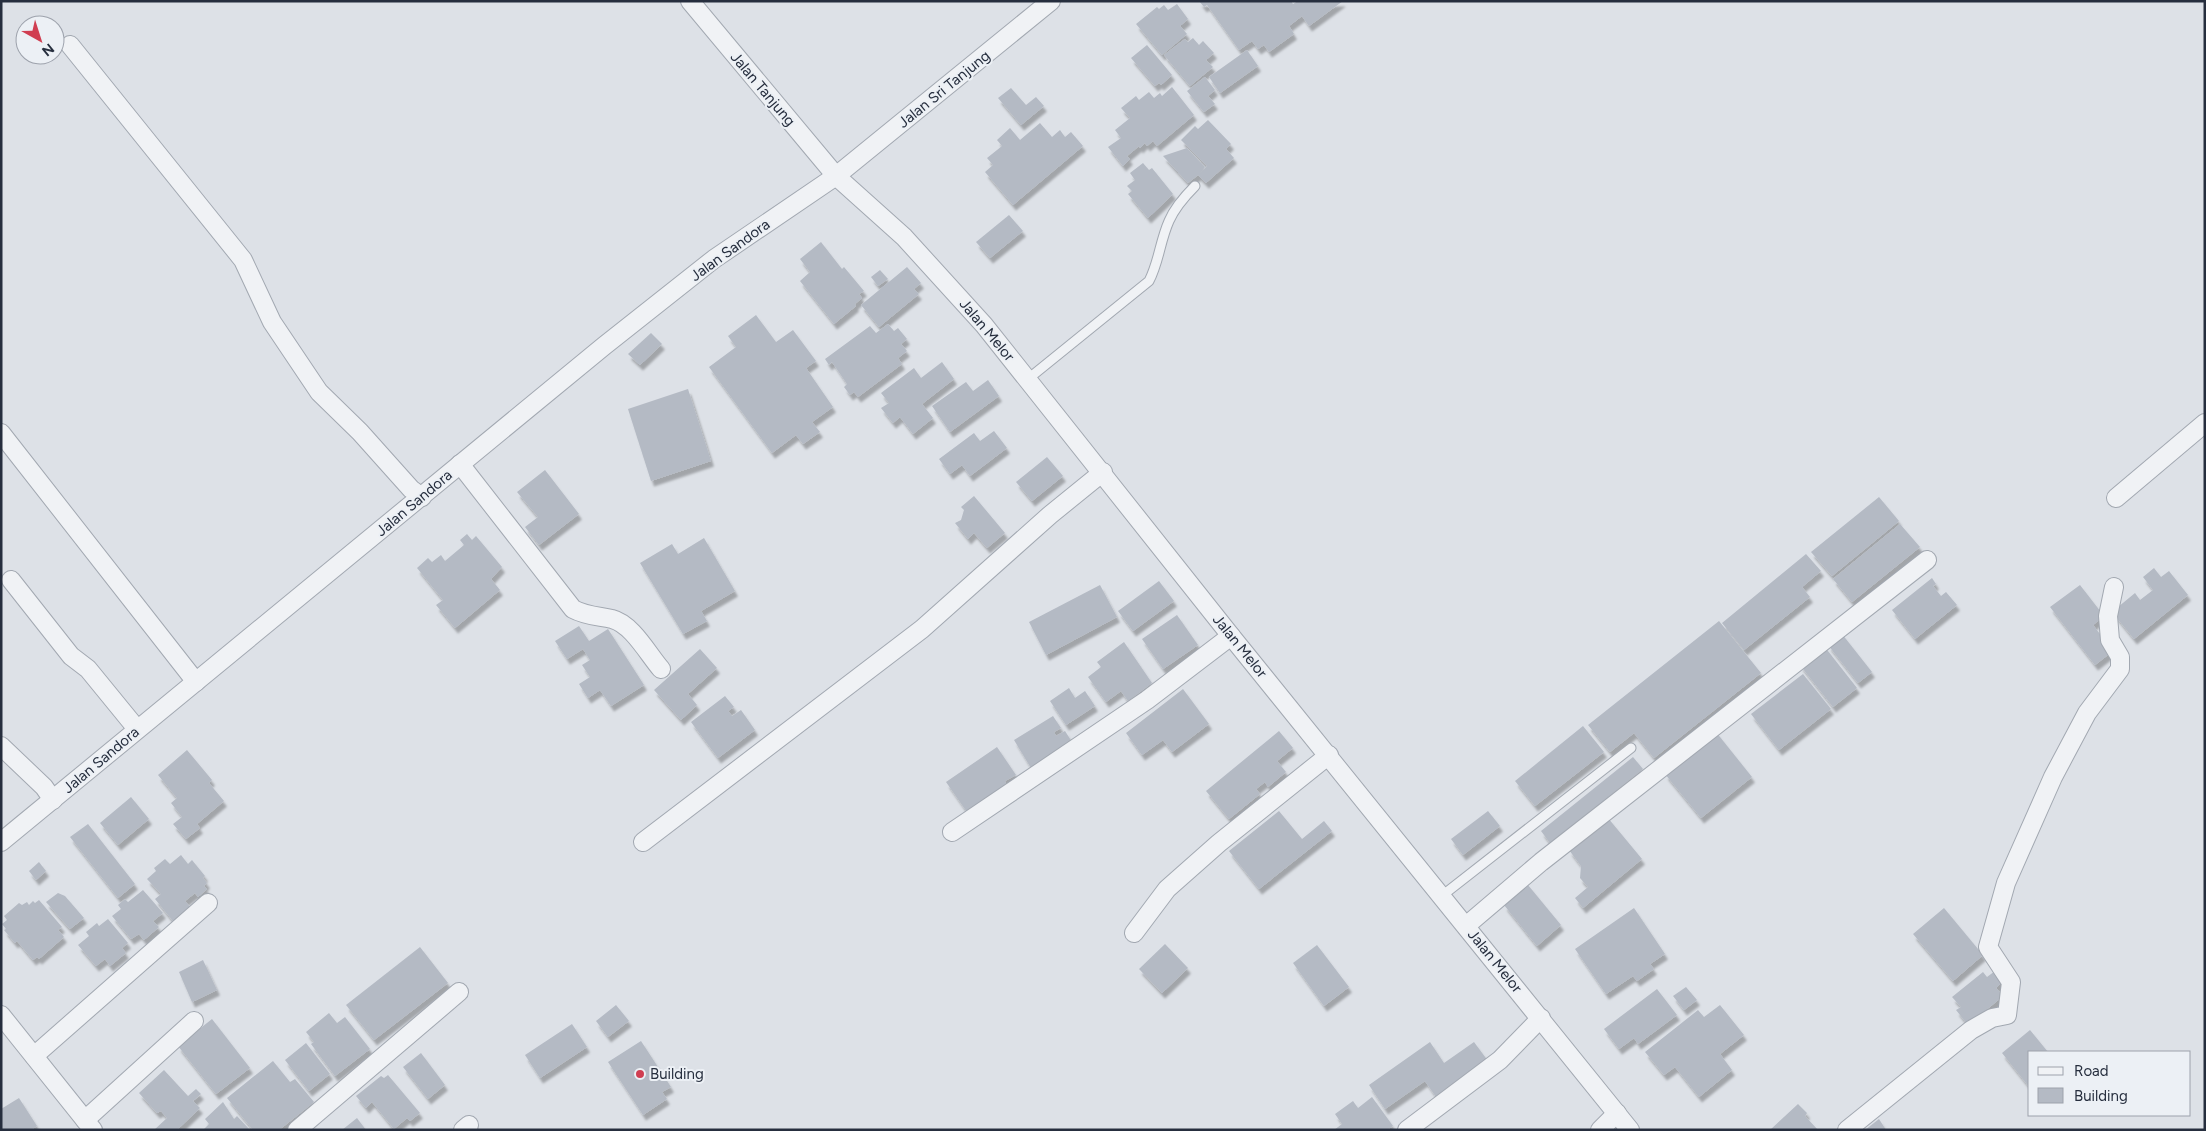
<svg xmlns="http://www.w3.org/2000/svg" width="2206" height="1131" viewBox="0 0 2206 1131" font-family="Figtree,sans-serif">
<style>
.building{fill:#b4bac4;filter:url(#shadow)}
.lines{fill:none;stroke-linecap:round;stroke-linejoin:round}
.service-casing{stroke:#a2a8b1;stroke-width:11}
.minor-casing{stroke:#a2a8b1;stroke-width:20}
.service{stroke:#f0f2f5;stroke-width:9}
.minor{stroke:#f0f2f5;stroke-width:18}
.poi-dot{fill:#d03e51;stroke:#ecf0f5;stroke-width:2}
.labels{text-anchor:middle;dominant-baseline:central;stroke-width:4;stroke-linejoin:round;paint-order:stroke}
.street-label{font-size:15px;fill:#262e3e;stroke:#ecf0f5}
.poi-label{font-size:15px;fill:#262e3e;stroke:#ecf0f5;text-anchor:start}
</style>
<defs>
<filter id="shadow"><feDropShadow dx="3" dy="5.5" stdDeviation="1" flood-color="#0004"/></filter>
</defs>
<rect width="100%" height="100%" fill="#dde1e7"/>
<g class="building">
<path d="M1199,1h92l2,3 5,-3h45l-34,25 -7,-10 -13,10 5,8 -25,18 -5,-7 -6,4 -6,-8 -13,9 -32,-45 -3,2z"/>
<path d="M1177,4l11,15 -8,7 7,8 -25,21 -26,-31 21,-17 2,2 5,-4 4,5z"/>
<path d="M1193,38l6,7 4,-4 11,12 -8,7 7,7 -23,19 -26,-31 21,-16 3,3z"/>
<path d="M1147,45l25,30 -11,10 -2,-2 -4,3 -24,-28z"/>
<path d="M1247,50l11,16 -38,27 -11,-16z"/>
<path d="M1205,77l10,13 -7,6 7,8 -11,8 -17,-21z"/>
<path d="M1172,87l22,28 -37,31 -4,-5 -6,5 -2,-3 -5,5 -1,-2 -12,10 3,3 -7,7 -15,-19 13,-9 -6,-8 15,-12 -9,-10 15,-12 3,4 10,-8 5,6 6,-5 2,3z"/>
<path d="M1011,88l15,17 10,-8 8,9 -23,19 -23,-27z"/>
<path d="M1208,120l23,24 -5,5 8,9 -28,25 -8,-8 -10,8 -25,-27 24,-8 18,19 -5,6 7,-7 -26,-26 14,-14 3,3z"/>
<path d="M1040,123l12,14 8,-7 5,7 6,-5 12,14 -70,59 -28,-33 8,-7 -6,-7 15,-12 -5,-6 13,-12 10,12z"/>
<path d="M1143,163l6,7 3,-2 21,26 -25,24 -20,-24 4,-3 -5,-5 8,-6 -5,-7z"/>
<path d="M1009,215l14,16 -33,27 -14,-16z"/>
<path d="M821,242l21,27 2,-2 20,24 -5,3 3,4 -7,6 1,2 -22,18 -34,-43 10,-9 -10,-13z"/>
<path d="M907,267l14,16 -7,6 5,5 -40,33 -18,-22z"/>
<path d="M880,270l8,9 -10,7 -7,-9z"/>
<path d="M756,315l20,27 17,-12 23,31 -10,7 27,39 -21,15 8,10 -17,12 -7,-9 -24,18 -63,-86 27,-20 -8,-11z"/>
<path d="M888,324l6,7 4,-3 9,11 -6,5 6,7 -9,7 4,6 -44,33 -4,-5 -4,3 -6,-8 3,-3 -15,-22 -3,3 -4,-6 45,-33 6,7z"/>
<path d="M651,333l11,11 -22,21 -12,-11z"/>
<path d="M942,362l12,17 -32,25 11,14 -20,16 -13,-17 -7,6 -12,-15 8,-5 -8,-10 33,-25 7,10z"/>
<path d="M988,380l11,16 -49,36 -18,-26 34,-24 7,9z"/>
<path d="M688,389l23,72 -60,20 -23,-72z"/>
<path d="M994,431l13,17 -37,28 -8,-11 -12,9 -11,-15 35,-26 6,8z"/>
<path d="M1047,457l16,19 -31,25 -16,-19z"/>
<path d="M545,470l34,44 -40,31 -14,-18 13,-10 -21,-25z"/>
<path d="M974,496l31,37 -18,15 -13,-15 -6,6 -13,-16 6,-3 3,-10 -3,-3z"/>
<path d="M1879,497l20,24 -67,55 -21,-24z"/>
<path d="M1900,524l20,23 -68,55 -19,-23z"/>
<path d="M467,534l5,6 4,-4 26,31 -11,12 9,11 -45,38 -19,-23 7,-5 -26,-32 11,-10 4,4 9,-7 4,6 19,-16 -4,-5z"/>
<path d="M704,538l31,53 -34,20 6,10 -24,13 -43,-71 32,-19 6,10z"/>
<path d="M1806,554l15,17 -19,16 8,10 -66,53 -22,-27z"/>
<path d="M2154,568l7,9 8,-6 19,24 -54,44 -22,-27 23,-19 5,7 13,-10 -10,-13z"/>
<path d="M1932,578l4,6 -3,2 8,10 5,-4 11,13 -42,34 -23,-29z"/>
<path d="M1159,581l15,20 -41,30 -15,-20z"/>
<path d="M1100,585l17,32 -71,38 -17,-33z"/>
<path d="M2080,585l24,31 -11,9 20,26 -18,14 -45,-58z"/>
<path d="M1177,615l21,30 -35,24 -21,-30z"/>
<path d="M1719,621l42,52 -107,85 -20,-25 -24,19 -22,-27z"/>
<path d="M579,626l10,15 19,-12 36,56 -33,21 -11,-16 -12,8 -9,-14 11,-7 -8,-12 8,-5 -7,-11 -16,10 -12,-18z"/>
<path d="M1842,634l30,38 -14,11 -30,-38z"/>
<path d="M1124,642l28,41 -24,18 -7,-10 -15,11 -18,-25 13,-10 -4,-5z"/>
<path d="M1824,646l33,42 -24,19 -33,-42z"/>
<path d="M700,649l17,19 -29,26 9,11 -16,15 -27,-30z"/>
<path d="M1803,674l28,35 -52,41 -28,-36z"/>
<path d="M1069,688l6,10 10,-7 10,15 -29,19 -16,-24z"/>
<path d="M1183,689l26,35 -37,28 -9,-12 -21,15 -16,-22z"/>
<path d="M725,696l9,11 -6,4 4,5 9,-6 14,20 -37,28 -27,-36z"/>
<path d="M1053,716l8,12 -7,4 2,4 9,-5 7,11 -41,26 -17,-28z"/>
<path d="M1583,726l21,26 -69,54 -20,-25z"/>
<path d="M1279,731l14,17 -16,13 9,11 -18,15 -3,-5 -9,7 4,5 -31,25 -23,-28z"/>
<path d="M1716,732l36,45 -51,41 -36,-44z"/>
<path d="M997,747l19,28 -11,6 1,4 -39,27 -21,-30z"/>
<path d="M187,750l25,30 -3,3 15,18 -27,23 3,4 -14,11 -13,-15 9,-7 -11,-14 6,-5 -19,-23z"/>
<path d="M1633,757l10,12 -93,74 -9,-12z"/>
<path d="M131,797l18,22 -31,26 -18,-22z"/>
<path d="M1279,811l23,28 22,-18 8,10 -73,58 -30,-38z"/>
<path d="M1488,811l12,15 -37,29 -12,-16z"/>
<path d="M1608,818l34,41 -59,49 -8,-10 13,-11 -8,-9 1,-12 -12,-16z"/>
<path d="M88,824l47,60 -17,14 -48,-61z"/>
<path d="M181,855l7,9 4,-4 13,16 -2,2 4,5 -3,3 3,3 -9,8 -3,-4 -10,8 5,6 -17,14 -18,-22 6,-5 -14,-15 9,-8 -2,-3 11,-9 5,5z"/>
<path d="M39,862l7,9 -10,9 -7,-9z"/>
<path d="M1528,885l33,40 -24,21 -33,-41z"/>
<path d="M143,890l20,23 -10,8 6,6 -15,13 -5,-6 -8,5 -19,-23 9,-7 -3,-4 7,-6 3,3z"/>
<path d="M58,893l7,3 19,22 -14,11 -24,-27z"/>
<path d="M39,900l23,27 -4,3 6,7 -25,22 -2,-2 -4,3 -16,-19 -2,2 -11,-13 2,-1 -4,-5 5,-4 -3,-4 15,-13 3,2 5,-3 2,3 4,-4 2,2z"/>
<path d="M1634,908l31,46 -15,10 4,5 -17,12 -4,-5 -27,18 -31,-45z"/>
<path d="M1944,908l39,47 -30,26 -40,-47z"/>
<path d="M108,919l20,24 -6,5 4,5 -16,13 -5,-7 -9,7 -18,-21 11,-9 -3,-4 11,-9 2,3z"/>
<path d="M1165,944l23,24 -26,25 -23,-24z"/>
<path d="M1317,945l32,42 -25,19 -31,-43z"/>
<path d="M420,947l28,36 -74,57 -28,-35z"/>
<path d="M203,960l14,30 -25,12 -13,-30z"/>
<path d="M1995,971l8,10 -7,7 7,8 -35,29 -12,-15 5,-3 -9,-10 31,-25 4,5z"/>
<path d="M1686,987l11,13 -13,10 -11,-14z"/>
<path d="M1657,989l20,26 -39,29 -4,-6 -15,11 -15,-20z"/>
<path d="M616,1005l13,16 -21,16 -12,-16z"/>
<path d="M1720,1005l24,30 -24,19 12,16 -33,27 -24,-30 -11,8 -19,-23 53,-42 6,7z"/>
<path d="M329,1013l8,10 8,-6 25,32 -35,27 -24,-32 3,-2 -8,-10z"/>
<path d="M212,1019l38,49 -34,26 -38,-48z"/>
<path d="M572,1024l15,23 -47,31 -15,-23z"/>
<path d="M2030,1030l18,22h-18v36l-28,-35z"/>
<path d="M641,1041l30,46 -9,5 5,7 -24,16 -35,-53z"/>
<path d="M1430,1042l14,21 30,-21 14,19 -52,36 -11,-16 -40,28 -16,-24z"/>
<path d="M306,1043l24,31 -21,17 -24,-31z"/>
<path d="M421,1053l24,32 -17,14 -25,-32z"/>
<path d="M273,1061l17,21 5,-3 19,23 -35,28h-26l-26,-32z"/>
<path d="M164,1070l24,26 8,-7 5,5 -8,7 7,7 -23,22h-23l13,-12 -6,-7 -4,2 -18,-20z"/>
<path d="M388,1075l32,38 -10,8 -3,-3 -13,11 -22,-27 -6,6 -10,-12 25,-20 3,2z"/>
<path d="M1372,1097l21,29 -6,4h-53l8,-6 -7,-10 18,-13 5,7z"/>
<path d="M19,1098l18,28 -6,4h-30v-21z"/>
<path d="M223,1102l11,17 3,-3 13,14h-47l6,-6 -4,-5z"/>
<path d="M1798,1104l9,9 -2,3 13,14h-48z"/>
<path d="M357,1118l9,12h-24z"/>
<path d="M1879,1119l7,11h-21z"/>
</g>
<g class="lines">
<defs>
<g id="service">
<path d="M1028,379l121,-98c10,-19 11,-40 20,-60 6,-14 15,-24 26,-35"/>
<path d="M1443,895l188,-147"/>
</g>
<g id="minor">
<path d="M690,1l146,175 68,61 80,88 247,311 399,494"/>
<path d="M70,45l173,215 29,62 47,70 41,40 51,57 11,8"/>
<path d="M1,433l195,249"/>
<path d="M460,464l113,145c13,7 25,7 39,10 20,5 36,35 49,50"/>
<path d="M2116,498l89,-75"/>
<path d="M11,580l60,76 17,13 49,60"/>
<path d="M1,746l43,41 9,13"/>
<path d="M952,832l195,-132 84,-64"/>
<path d="M1,842l603,-496 110,-87 122,-83 215,-175"/>
<path d="M643,842l279,-213 128,-114 53,-43"/>
<path d="M1467,925l74,-63 386,-302"/>
<path d="M1134,933l33,-44 52,-46 110,-88"/>
<path d="M1,1015l92,115"/>
<path d="M34,1056l174,-153"/>
<path d="M85,1120l109,-99"/>
<path d="M297,1130l162,-138"/>
<path d="M463,1130l6,-5"/>
<path d="M1407,1130l93,-70 41,-42"/>
<path d="M1600,1130l17,-17"/>
<path d="M1847,1130l124,-100 21,-12 15,-3 4,-33 -23,-35 18,-64 47,-106 34,-64 33,-44v-12l-10,-17 -2,-24 6,-29"/>
</g>
</defs>
<use href="#service" class="service-casing"/>
<use href="#minor" class="minor-casing"/>
<use href="#service" class="service"/>
<use href="#minor" class="minor"/>
</g>
<circle class="poi-dot" cx="640" cy="1074" r="5"/>
<g class="labels">
<g class="street-label">
<text transform="translate(763 89) rotate(50)">Jalan Tanjung</text>
<text transform="translate(944 89) rotate(-39)">Jalan Sri Tanjung</text>
<text transform="translate(730 250) rotate(-36)">Jalan Sandora</text>
<text transform="translate(987 330) rotate(50)">Jalan Melor</text>
<text transform="translate(414 503) rotate(-40)">Jalan Sandora</text>
<text transform="translate(1240 646) rotate(51)">Jalan Melor</text>
<text transform="translate(101 760) rotate(-40)">Jalan Sandora</text>
<text transform="translate(1495 961) rotate(51)">Jalan Melor</text>
</g>
<g class="poi-label">
<text x="650" y="1074">Building</text>
</g>
</g>
<rect width="2206" height="1131" fill="none" stroke="#262e3e" stroke-width="5"/>
<rect x="2028" y="1051" width="162" height="65" fill="#ecf0f5" stroke="#9da2ac"/>
<rect x="2038" y="1067" width="25" height="8" fill="#f0f2f5" stroke="#9da2ac"/>
<text x="2074" y="1076" font-size="15" fill="#262e3e">Road</text>
<rect x="2038" y="1088" width="25" height="15" fill="#b4bac4" stroke="#9da2ac"/>
<text x="2074" y="1101" font-size="15" fill="#262e3e">Building</text>
<g transform="translate(40 40) rotate(141)"><circle r="24" fill="#ecf0f5" stroke="#9da2ac"/>
<path d="M0-4L9 19L0 12L-9 19Z" fill="#d03e51"/>
<text y="-8" font-size="14" font-weight="bold" text-anchor="middle" fill="#262e3e">N</text>
</g>
</svg>
